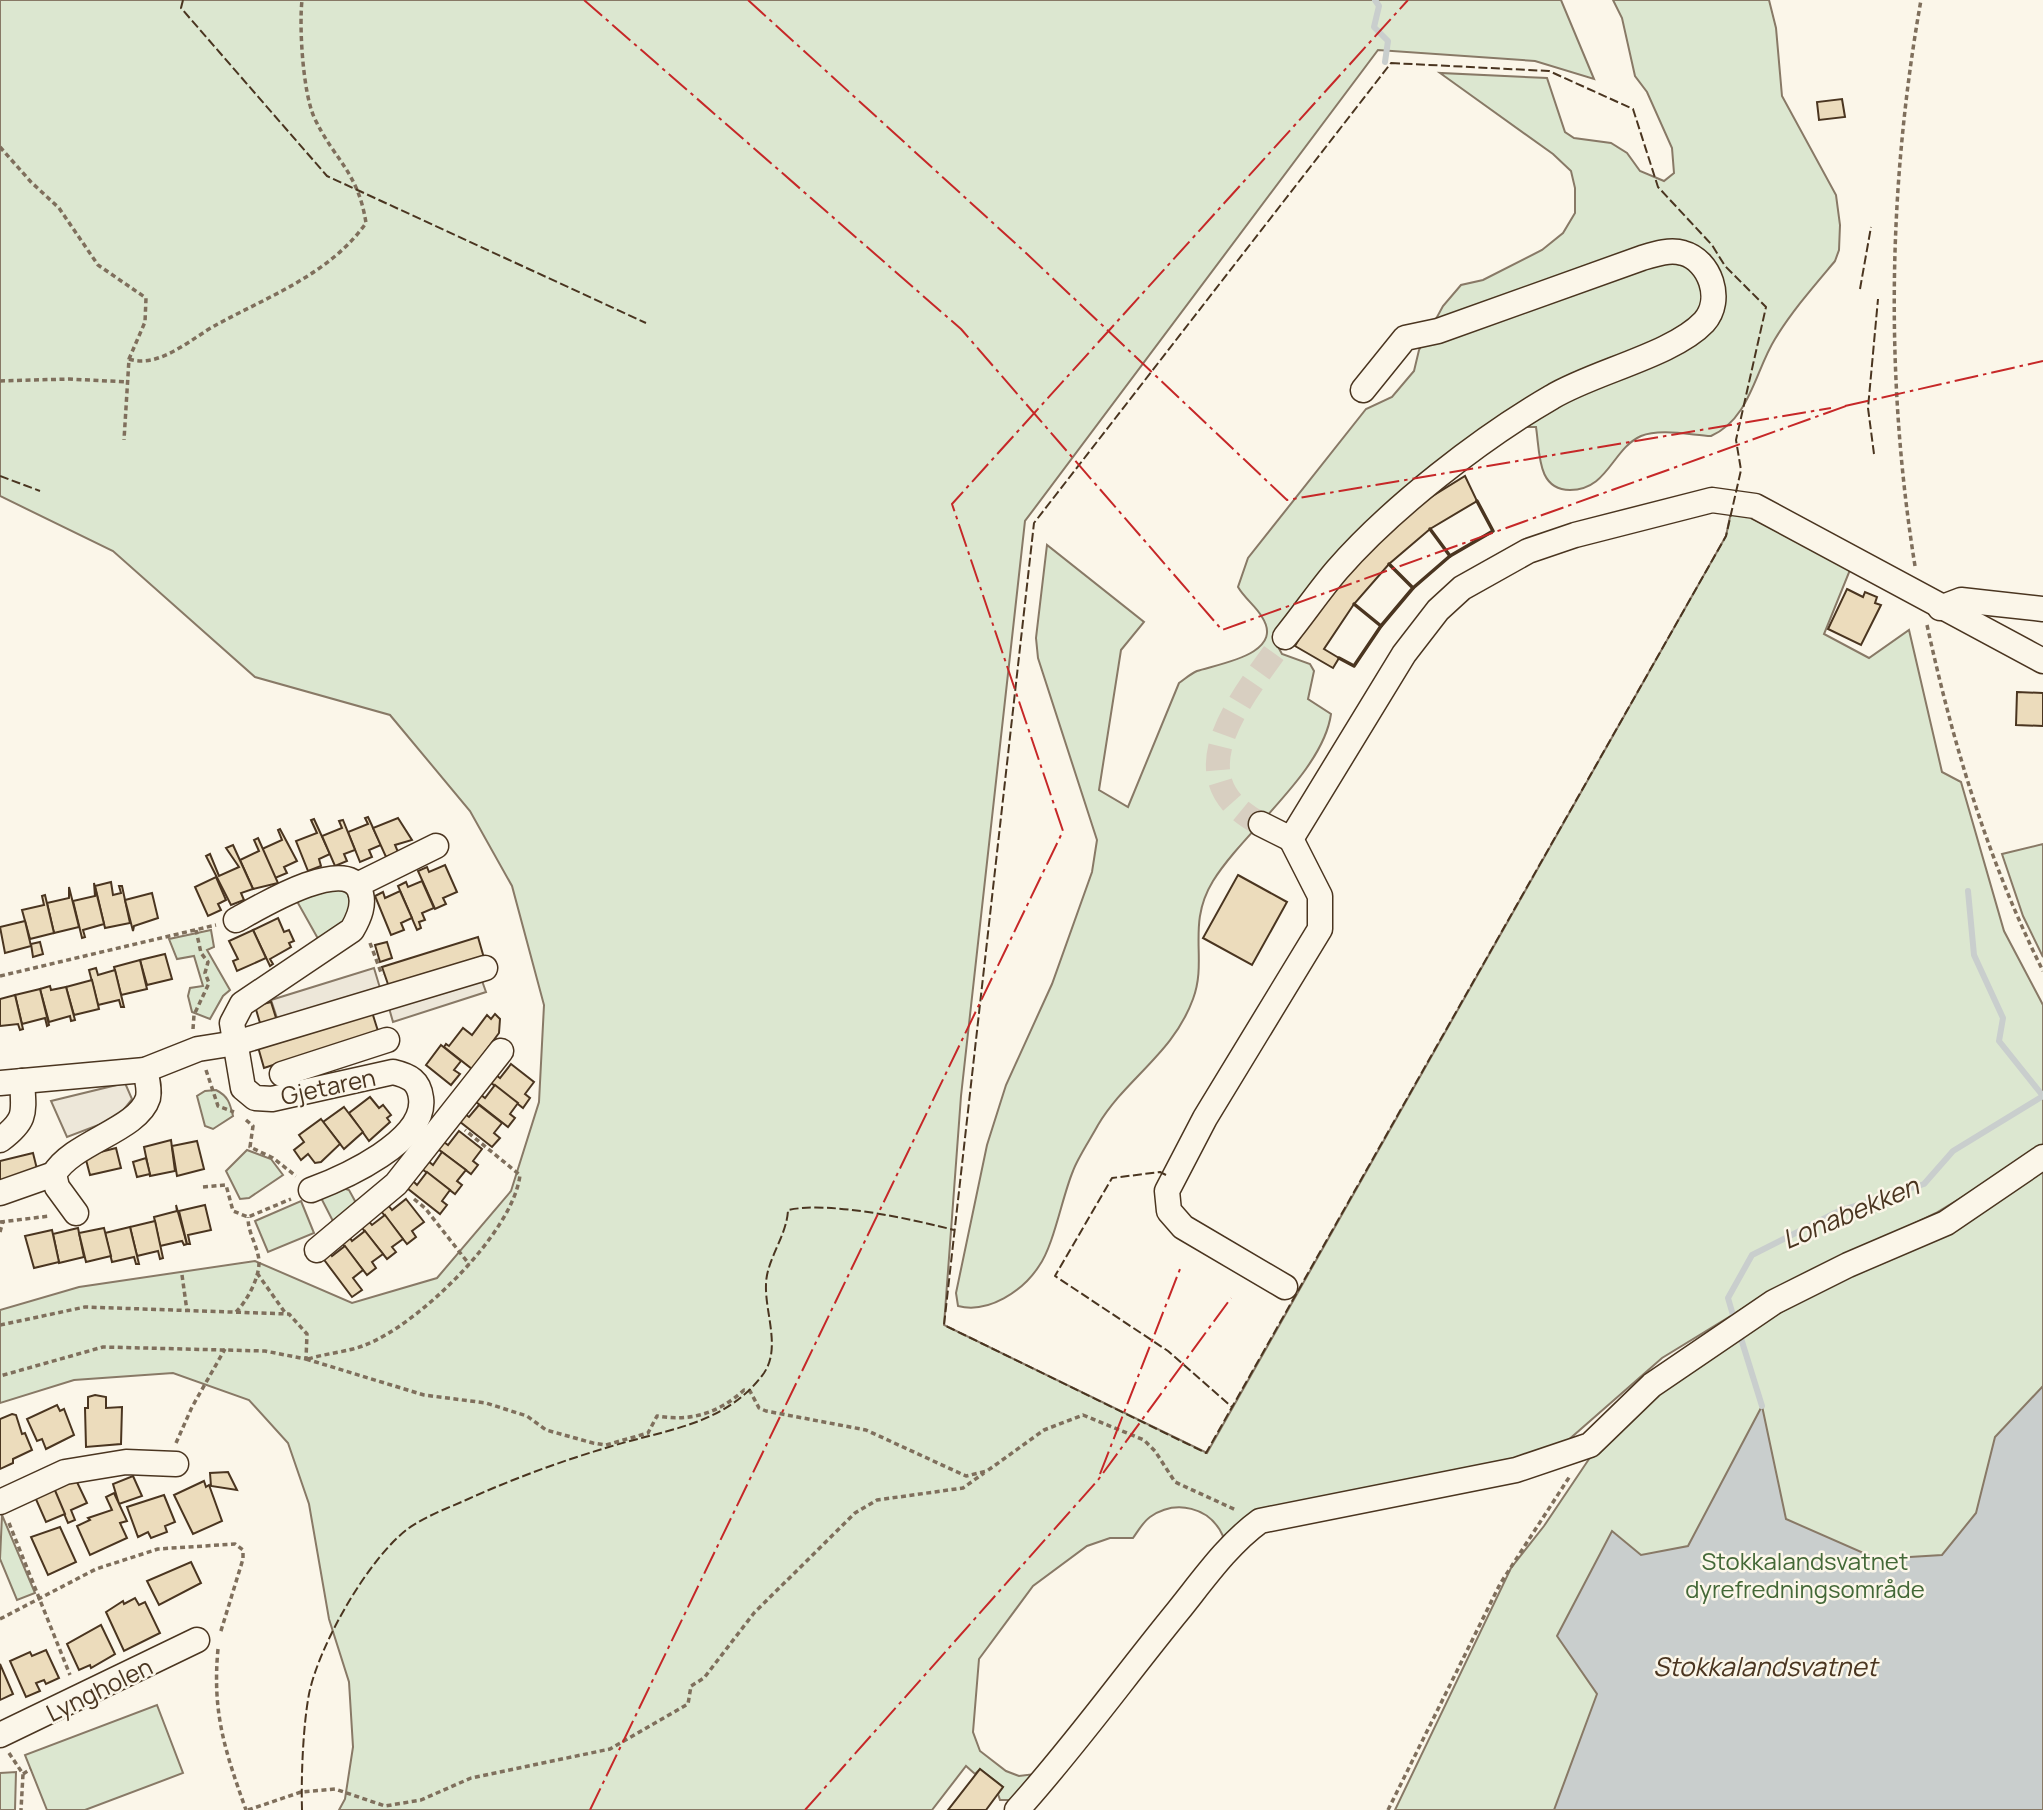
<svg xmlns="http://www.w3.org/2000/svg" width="2043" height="1810" viewBox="0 0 2043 1810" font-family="Manrope,sans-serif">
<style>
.green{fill:#dce7d0;stroke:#887966;stroke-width:2}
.parking{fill:#ede7d9;stroke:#887966;stroke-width:2}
.water{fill:#c9cecd;stroke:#887966;stroke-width:2}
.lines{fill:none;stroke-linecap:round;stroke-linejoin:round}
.stream{stroke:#c9cecd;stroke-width:6}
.building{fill:#ecdcbc;stroke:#4a3520;stroke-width:2}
.minor-tunnel{stroke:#d8cfc1;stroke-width:24;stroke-dasharray:24 12;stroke-linecap:butt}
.minor-casing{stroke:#4a3520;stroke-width:27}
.path{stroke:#7f6f5c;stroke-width:3.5;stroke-dasharray:5 3.5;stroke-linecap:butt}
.minor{stroke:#fbf6e9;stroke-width:24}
.fence{stroke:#4a3520;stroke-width:2;stroke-dasharray:9 3.5;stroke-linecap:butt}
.wall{stroke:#4a3520;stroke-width:3.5}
.power{stroke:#c62828;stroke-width:2;stroke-dasharray:24 5 3.5 5;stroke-linecap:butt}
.labels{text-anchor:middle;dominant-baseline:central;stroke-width:5;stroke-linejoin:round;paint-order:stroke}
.street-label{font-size:24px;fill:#4a3520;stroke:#fbf6e9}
.park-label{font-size:24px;fill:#436837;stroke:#fbf6e9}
.water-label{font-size:26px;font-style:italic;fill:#4a3520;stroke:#fbf6e9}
</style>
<rect width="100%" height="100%" fill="#fbf6e9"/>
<g class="green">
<path d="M0,0h1561l33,79 -59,-18 -157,-11 -353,471 -64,575 -17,229 263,128 519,-917 5,-24 17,4 102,54 -26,64 45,24 40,-28 33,142 19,10 43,149 39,74v143l-107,65 -174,84 -100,61 -104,91 -301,63 -40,42 6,-18c-13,-29 -47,-37 -73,-19 -7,5 -12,14 -17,21h-23l-23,8 -54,40 -54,73 -6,73 7,19 26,20 13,5 24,-3 -28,27h-15l-2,-6 5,-7 -23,-18 -5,5 -9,-8 -34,44h-593l6,-11 8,-52 -4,-65 -20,-63 -20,-115 -21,-61 -39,-43 -76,-27 -99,7 -74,23v-93l79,-23 176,-26 97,42 85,-25 74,-87 28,-89 5,-97 -32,-119 -42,-75 -80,-96 -135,-38 -142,-126 -113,-55z"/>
<path d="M1613,0h156l7,28 6,68 54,99 4,30 -1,25 -4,11c-21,25 -43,50 -60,78 -20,32 -25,80 -64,97 -20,-1 -51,-8 -70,0 -29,13 -33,54 -71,54 -33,0 -30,-37 -34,-63h-31l-228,218 5,9 28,10 4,7 -6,28 23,15c-8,58 -87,117 -118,167 -27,44 -5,78 -20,118 -20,55 -67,79 -95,126 -7,13 -21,34 -25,46 -11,26 -19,74 -34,95 -16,25 -51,48 -81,40l-2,-13 31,-148 19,-60 46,-101 40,-112 5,-32 -59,-182 -2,-20 11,-93 97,77 -23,28 -22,140 29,17 51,-124c6,-4 11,-9 18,-12 21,-7 89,-17 65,-54 -6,-11 -17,-18 -24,-30l10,-29 118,-149 26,-12 22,-26 5,-21 24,-44 18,-21 22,-5 59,-30 21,-17 12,-20v-25l-4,-17 -18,-17 -113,-81 107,5 18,54 9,6 37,5 16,10 13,18 24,10 10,-8 -2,-25 -25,-56 -12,-16 -13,-58z"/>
<path d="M2043,844v113l-20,-41 -21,-62z"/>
<path d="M334,886l14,8c8,30 -5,34 -27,50l-27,-48z"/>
<path d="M211,930l3,17 -7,3 23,40 -7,6 -13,23 -18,-7 -4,-16 2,-8 13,-2 -9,-30 -17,3 -8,-20z"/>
<path d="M216,1090c12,6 14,13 17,26l-20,13 -8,-3 -8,-30 8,-5z"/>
<path d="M247,1150l24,9 12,16 -34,23 -9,1 -14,-28z"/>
<path d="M2043,1165v645h-648l116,-242 33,-42 45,-67 36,-40 87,-68z"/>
<path d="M336,1186l13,4 6,11 -4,15 -15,11 -17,-33z"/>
<path d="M301,1201l13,32 -46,19 -13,-31z"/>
<path d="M2,1515l33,78 -18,7 -17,-41z"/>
<path d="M157,1705l26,68 -98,37h-38l-22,-55z"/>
<path d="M16,1772l-1,38h-15v-37z"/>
</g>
<g class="parking">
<path d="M374,968l6,20 -102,33 -7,-21z"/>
<path d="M481,978l5,14 -93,30 -4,-14z"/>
<path d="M125,1083l7,16 -15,19 -50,19 -16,-36z"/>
</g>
<path class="water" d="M2043,1386v424h-489l43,-116 -40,-58 55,-105 29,24 47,-9 74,-140 24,113 91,40 65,-4 34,-42 19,-76z"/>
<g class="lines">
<g class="stream">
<path d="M1375,0l4,6 -5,21 14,14 -3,21"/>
<path d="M1968,891l6,64 29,63 -4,23 44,55"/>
<path d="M1735,1322l-7,-24 24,-43 87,-44 85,-27 29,-33 90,-55"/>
<path d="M1739,1332l23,74"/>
</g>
</g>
<g class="building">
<path d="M1842,99l3,18 -26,3 -2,-18z"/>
<path d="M1465,476l12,25 -47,28 -41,35 -35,40 -30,45 15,9 -6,10 -38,-22 12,-21 60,-76 56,-47z"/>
<path d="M1847,589l16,8 2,-5 12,5 -2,6 6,2 -20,40 -33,-16z"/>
<path d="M2017,692l26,1v33l-27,-1z"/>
<path d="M368,817l13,28 -12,5 3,7 -12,5 -12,-30 20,-8 -3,-6z"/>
<path d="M398,818l14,22 -17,5 3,7 -12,5 -13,-29z"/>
<path d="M314,819l16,35 -11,5 2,7 -13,5 -12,-30 21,-8 -6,-13z"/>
<path d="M343,820l12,30 -11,4 3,7 -12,5 -13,-30 20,-8 -3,-7z"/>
<path d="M280,829l17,32 -13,6 3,6 -12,5 -13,-29 20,-9 -4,-10z"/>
<path d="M258,838l20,45 -25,6 -13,-29 19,-9 -5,-11z"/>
<path d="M233,845l20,44 -12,4 3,7 -13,5 -25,-49 4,-2 9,22 20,-9 -13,-19z"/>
<path d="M445,865l12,27 -14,6 3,6 -11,5 -17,-38 9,-4 2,5z"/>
<path d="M1238,875l49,27 -35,63 -49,-27z"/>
<path d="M216,877l10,23 -8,4 3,6 -13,6 -13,-29z"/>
<path d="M422,881l12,27 -12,5 3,7 -6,2 2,6 -4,2 -19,-44 8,-4 2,5z"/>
<path d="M111,882l2,13 8,-2 -2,-7h3l8,37 -25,5 -10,-42z"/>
<path d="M94,883l10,41 -21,6 2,7 -3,1 -9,-37 22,-5z"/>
<path d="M69,887l10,40 -25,6 -7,-30 22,-5z"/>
<path d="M400,891l12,27 -11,5 3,7 -13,5 -16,-39 8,-4 2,6z"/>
<path d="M152,893l6,25 -24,8 -1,5 -8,-31z"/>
<path d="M45,895l9,38 -24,6 -8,-29 22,-5 -2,-9z"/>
<path d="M278,918l6,14 5,-2 5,11 -5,2 2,4 -21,12 3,5 -3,2 -17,-36z"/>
<path d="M25,921l6,25 -26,7 -5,-26z"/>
<path d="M253,930l13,28 -29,13 -4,-10 5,-2 -9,-18z"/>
<path d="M478,937l6,21 -95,29 -7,-20z"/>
<path d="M40,942l3,12 -10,3 -2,-13z"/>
<path d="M387,942l5,16 -12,4 -5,-17z"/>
<path d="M165,954l7,25 -25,6 -7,-25z"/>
<path d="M140,960l7,29 -26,6 -7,-28z"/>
<path d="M96,968l2,7 17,-5 9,37h-3l-2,-7 -21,5 -9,-35z"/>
<path d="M92,980l7,29 -25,6 -8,-28z"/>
<path d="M50,986l1,4 15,-3 9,33 -4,1 -1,-5 -21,6 -9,-33z"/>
<path d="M40,989l9,36 -2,1 -2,-8 -23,6 -7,-29z"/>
<path d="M15,995l8,34 -3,1 -2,-6 -18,2v-27z"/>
<path d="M271,1002l6,19 -17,2 -5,-17z"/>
<path d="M372,1012l6,19 -114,37 -6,-21z"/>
<path d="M495,1014l5,5 -1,14 -27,36 -28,-22 2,-3 3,2 14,-18 9,7 15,-20 4,4z"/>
<path d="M441,1045l20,16 -7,9 6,4 -9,11 -25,-20z"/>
<path d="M511,1064l23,18 -9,12 5,4 -7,10 -33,-26 6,-7 4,3z"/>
<path d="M495,1085l23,18 -8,11 5,4 -7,9 -37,-29 5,-7 9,7z"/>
<path d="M370,1097l9,11 4,-3 8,10 -4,3 3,4 -21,19 -20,-28z"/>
<path d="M479,1105l23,18 -8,10 6,5 -8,9 -33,-26 6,-7 4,3z"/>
<path d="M344,1107l19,25 -19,17 -21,-27z"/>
<path d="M321,1119l19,25 -19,18 -6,1 -7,-9 -7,6 -7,-10 10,-8 -5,-7z"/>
<path d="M459,1131l23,18 -9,12 5,4 -7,9 -33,-25 6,-7 4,3z"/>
<path d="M171,1140l4,31 -25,5 -6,-29z"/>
<path d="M197,1141l7,28 -27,7 -5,-30z"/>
<path d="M116,1148l5,20 -31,7 -5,-19z"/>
<path d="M442,1152l24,18 -9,11 5,4 -7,9 -33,-25 6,-8 5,4z"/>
<path d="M33,1153l5,20 -38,9v-21z"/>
<path d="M146,1158l4,16 -13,3 -4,-15z"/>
<path d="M427,1172l23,18 -8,11 5,4 -7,9 -33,-26 6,-7 4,4z"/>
<path d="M406,1199l18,23 -12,9 4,6 -9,7 -26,-33 7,-6 4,5z"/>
<path d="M176,1205l11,39 -3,1 -2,-4 -22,5 -6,-29 23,-6z"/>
<path d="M205,1205l6,25 -23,5 2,9h-3l-8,-33z"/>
<path d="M385,1215l18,24 -11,8 4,5 -9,7 -29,-36 7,-6 7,8z"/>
<path d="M155,1221l8,37 -3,1 -2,-8 -21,5 -7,-29z"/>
<path d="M130,1227l9,37h-3l-2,-7 -22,5 -7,-29z"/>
<path d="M78,1228l6,29 -25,6 -6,-29z"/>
<path d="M104,1228l7,28 -25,6 -7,-29z"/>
<path d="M52,1230l7,32 -25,6 -9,-32z"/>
<path d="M365,1231l18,23 -11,8 4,6 -9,7 -29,-37 8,-6 6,9z"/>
<path d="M345,1246l18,24 -10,8 9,12 -10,7 -30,-40 7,-5 3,4z"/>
<path d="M95,1395l11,2v11l16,-1 -1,37 -35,3 -1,-39h3v-11z"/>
<path d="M57,1405l3,6 4,-2 10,26 -28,14 -4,-10 -5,2 -10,-22z"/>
<path d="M12,1414l4,1 6,19 3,-1 7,17 -19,9v4l-13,6v-50z"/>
<path d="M228,1472l9,18 -26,-4 -1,-13z"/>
<path d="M133,1476l9,20 -23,8 -6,-20z"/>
<path d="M76,1480l11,23 -16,7 4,10 -7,3 -14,-33z"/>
<path d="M204,1481l2,6 3,-2 13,36 -29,13 -19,-39z"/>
<path d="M54,1488l11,26 -19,8 -11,-25z"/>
<path d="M114,1493l13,28 -7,2 7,15 -37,17 -13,-29 13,-6 -2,-2 24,-8 -6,-13z"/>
<path d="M164,1495l11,27 -10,4 2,6 -16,6 -3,-6 -10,5 -11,-30z"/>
<path d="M60,1527l16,35 -28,13 -17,-38z"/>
<path d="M191,1562l10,21 -42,22 -12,-24z"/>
<path d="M135,1598l4,7 6,-3 15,31 -36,18 -18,-39 17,-11 1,3z"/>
<path d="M101,1625l14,29 -24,14 -1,-3 -11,5 -12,-26z"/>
<path d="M46,1650l13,28 -13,6 -2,-4 -8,3 4,8 -14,6 -16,-36 20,-9 2,4z"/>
<path d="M0,1664l13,30 -13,6z"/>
<path d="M980,1769l23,18 -17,23h-38z"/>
</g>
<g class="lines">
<path class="minor-tunnel" d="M1261,824c-92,-47 -14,-131 24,-187"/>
<defs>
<g id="minor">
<path d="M1940,608l21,-8 82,9"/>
<path d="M1285,637c18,-22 34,-46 52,-67 54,-62 144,-132 215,-173 41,-25 121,-42 152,-75 20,-22 6,-62 -21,-69 -13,-4 -28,1 -41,5l-204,73 -33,7 -42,52"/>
<path d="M1261,824l30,15 113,-185 34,-44 24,-22 66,-37 47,-16 137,-35 43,6 288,155"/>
<path d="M357,885l79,-39"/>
<path d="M236,920c22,-12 107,-64 123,-31 7,14 0,29 -7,41l-110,74 -10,19 11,65 12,10 17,1 121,-27c17,4 26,9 28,26 6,43 -78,80 -110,92"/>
<path d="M282,1074l105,-34"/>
<path d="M0,1083l145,-13 53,-21 38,-6 249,-75"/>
<path d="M0,1140c27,-20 24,-27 22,-59"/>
<path d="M0,1193l54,-19"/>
<path d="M76,1213l-19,-26 -3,-13c19,-32 84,-44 94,-76 2,-9 -1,-19 -3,-28"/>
<path d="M317,1250l79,-66 105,-133"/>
<path d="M1285,1287l-102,-60 -14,-16 -2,-20 38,-73 115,-189v-33l-29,-57"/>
<path d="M0,1502l65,-30 61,-10 50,2"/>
<path d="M0,1735l197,-95"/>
<path d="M1017,1810c57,-63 107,-133 161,-199 25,-31 50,-67 82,-90l256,-51 74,-25 62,-60 122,-83 74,-37 98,-42 97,-66"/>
</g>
</defs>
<use href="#minor" class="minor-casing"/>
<g class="path">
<path d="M0,147l31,35 28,26 39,57 48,33 -1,24 -16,37 -5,81"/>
<path d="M129,359c30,10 63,-21 87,-34 53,-29 114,-51 150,-102 -8,-52 -32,-63 -52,-106 -11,-25 -15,-89 -12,-117"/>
<path d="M0,381l69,-2 59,3"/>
<path d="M1915,566c-30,-186 -27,-381 6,-566"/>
<path d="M1927,625c26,119 61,236 116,346"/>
<path d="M370,943l12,32"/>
<path d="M0,976l216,-51"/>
<path d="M193,1029l1,-14 15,-32 -4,-10 3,-11 -7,-9 -5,-23"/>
<path d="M206,1070l12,36 16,6"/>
<path d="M246,1120l7,6 -3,21 23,11 23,18"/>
<path d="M203,1187l23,-2 7,26 15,6 43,-18"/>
<path d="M414,1199l11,9 44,56"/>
<path d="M0,1222l50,-6"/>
<path d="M0,1232l3,-11"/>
<path d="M257,1273l29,41"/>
<path d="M182,1275l5,36"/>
<path d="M236,1312c12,-12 27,-40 22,-57 -3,-14 -10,-23 -10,-38"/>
<path d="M0,1325l85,-18 204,7 18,20 -1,25 -41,-8 -162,-4 -103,29"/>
<path d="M306,1359l118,36 62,8 41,13 19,14 47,13 13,2 42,-12 9,-17c34,6 62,-3 87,-26l6,1 9,17 7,3 100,19 100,46 21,-5 57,-41 39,-15 61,25 11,11 20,31 61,28"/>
<path d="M308,1359c19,-6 40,-7 57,-14 53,-20 148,-112 155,-170l-55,-45"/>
<path d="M176,1443l16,-36 33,-58"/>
<path d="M9,1523l61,152"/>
<path d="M0,1619l96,-50 62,-20 77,-5 8,6v9l-23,75"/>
<path d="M218,1649c-6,64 7,102 28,161"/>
<path d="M9,1753l14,21 -2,36"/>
<path d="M23,1774l8,-5"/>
<path d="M248,1810l53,-18 34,-3 50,17 36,-6 50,-22 139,-29 78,-45 3,-18 13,-8 50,-65 101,-100 22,-13 86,-12 21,-15"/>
<path d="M1388,1810l112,-226 70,-108"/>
</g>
<use href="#minor" class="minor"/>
<g class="fence">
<path d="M183,0l-2,8 146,168 319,147"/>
<path d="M1391,63l158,8 84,38 25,78 54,58 13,21 41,41 -30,133 5,30 -15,66 -520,917 -262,-128 90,-802z"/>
<path d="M1860,289l11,-62"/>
<path d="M1874,454l-6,-46 10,-109"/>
<path d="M0,476l40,15"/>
<path d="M1166,1175l-6,-3 -48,6 -57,98 113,75 64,56"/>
<path d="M302,1810c-1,-33 1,-84 7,-116 10,-49 60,-137 100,-166 17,-12 39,-20 57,-28 53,-24 104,-42 160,-58 52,-14 104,-22 138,-69 17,-25 1,-60 2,-88 0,-25 21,-49 22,-75 42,-9 124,9 166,20"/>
</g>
<g class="wall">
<path d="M1430,529l20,27"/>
<path d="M1413,588l37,-32 43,-25 -16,-30"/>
<path d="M1354,604l27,22"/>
<path d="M1339,658l15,8 27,-40 32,-38 -24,-24"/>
</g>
<g class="power">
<path d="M584,0l377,329 261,301 624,-224"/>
<path d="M748,0l278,253 261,247 544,-92"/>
<path d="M1845,406l198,-45"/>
<path d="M1100,1474l80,-205"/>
<path d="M590,1810l473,-979 -111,-327 456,-504"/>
<path d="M805,1810l293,-330 133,-182"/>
</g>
</g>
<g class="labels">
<g class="street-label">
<text transform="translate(328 1086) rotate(-12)">Gjetaren</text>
<text transform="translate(99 1689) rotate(-26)">Lyngholen</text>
</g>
<g class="park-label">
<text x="1805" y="1560">Stokkalandsvatnet<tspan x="1805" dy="28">dyrefredningsområde</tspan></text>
</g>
<g class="water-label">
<text transform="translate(1850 1212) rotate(-23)">Lonabekken</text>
<text x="1765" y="1666">Stokkalandsvatnet</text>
</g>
</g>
</svg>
